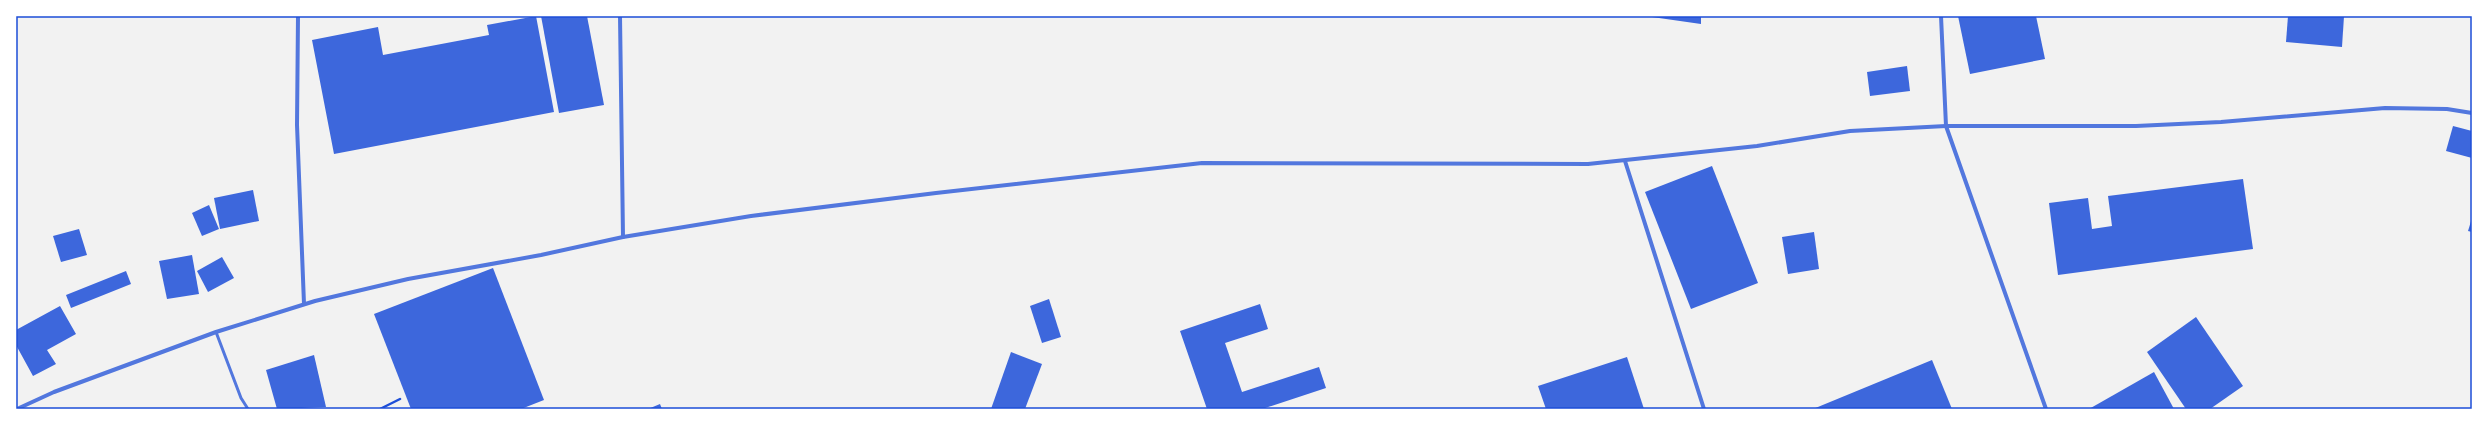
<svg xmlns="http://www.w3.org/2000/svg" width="2488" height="425" viewBox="0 0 2488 425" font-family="Georgia,serif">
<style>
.building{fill:#3d67dc}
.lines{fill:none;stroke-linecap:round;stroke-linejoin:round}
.path{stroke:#1d4ed8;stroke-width:2.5}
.service{stroke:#5277de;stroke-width:3}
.minor{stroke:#5277de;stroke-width:4}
.neatline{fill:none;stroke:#1d4ed8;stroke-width:1.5}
</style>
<rect width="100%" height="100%" fill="#f2f2f2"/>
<g class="building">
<path d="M536,16l18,96 -220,42 -22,-114 66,-13 5,28 106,-20 -2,-10z"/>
<path d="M541,16h46l17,89 -45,8z"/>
<path d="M1645,16h56v8z"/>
<path d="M1958,16h78l9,43 -75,15z"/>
<path d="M2288,16h56l-2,31 -56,-5z"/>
<path d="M1907,66l3,25 -40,5 -3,-24z"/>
<path d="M2453,126l19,5v27l-26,-7z"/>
<path d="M1712,166l46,117 -67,26 -46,-117z"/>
<path d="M2243,179l10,70 -195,26 -9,-72 39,-5 4,31 20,-3 -4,-30z"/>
<path d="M253,190l6,31 -39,8 -6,-31z"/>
<path d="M209,205l10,24 -17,7 -10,-23z"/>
<path d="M2472,218v14l-4,-1z"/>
<path d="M79,229l8,26 -26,7 -8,-26z"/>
<path d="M1814,232l5,37 -31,5 -6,-37z"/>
<path d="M192,255l7,39 -32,5 -8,-38z"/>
<path d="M222,257l12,21 -26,14 -11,-21z"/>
<path d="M493,268l51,132 -23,9h-110l-37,-95z"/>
<path d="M126,271l5,13 -60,24 -5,-13z"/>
<path d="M1049,299l12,38 -19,6 -12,-37z"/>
<path d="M1260,304l8,25 -43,14 17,49 77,-25 7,21 -64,21h-55l-27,-78z"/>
<path d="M60,306l16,28 -29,16 9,14 -23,12 -17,-31v-15z"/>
<path d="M2196,317l47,69 -33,23h-24l-39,-57z"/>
<path d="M1011,352l31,12 -17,45h-34z"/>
<path d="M314,355l12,52 -49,2 -11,-39z"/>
<path d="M1627,357l17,52h-98l-8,-23z"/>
<path d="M1932,360l20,49h-139z"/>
<path d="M2154,372l20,37h-85z"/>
<path d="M660,404l2,5h-14z"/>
</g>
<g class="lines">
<path class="path" d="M380,409l20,-10"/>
<path class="service" d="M216,332l25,66 7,11"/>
<g class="minor">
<path d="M298,16l-1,109 7,179"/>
<path d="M620,16l3,221"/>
<path d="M1941,16l5,110 100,283"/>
<path d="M1625,161l79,248"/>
<path d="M17,409l37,-17 162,-60 99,-31 93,-22 133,-24 82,-18 128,-21 185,-23 266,-30 386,1 169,-18 93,-15 96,-5h190l85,-4 164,-14 62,1 25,4"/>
</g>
</g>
<rect width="2488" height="425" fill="none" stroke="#ffffff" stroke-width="34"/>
<rect x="17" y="17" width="2454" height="391" class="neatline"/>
</svg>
